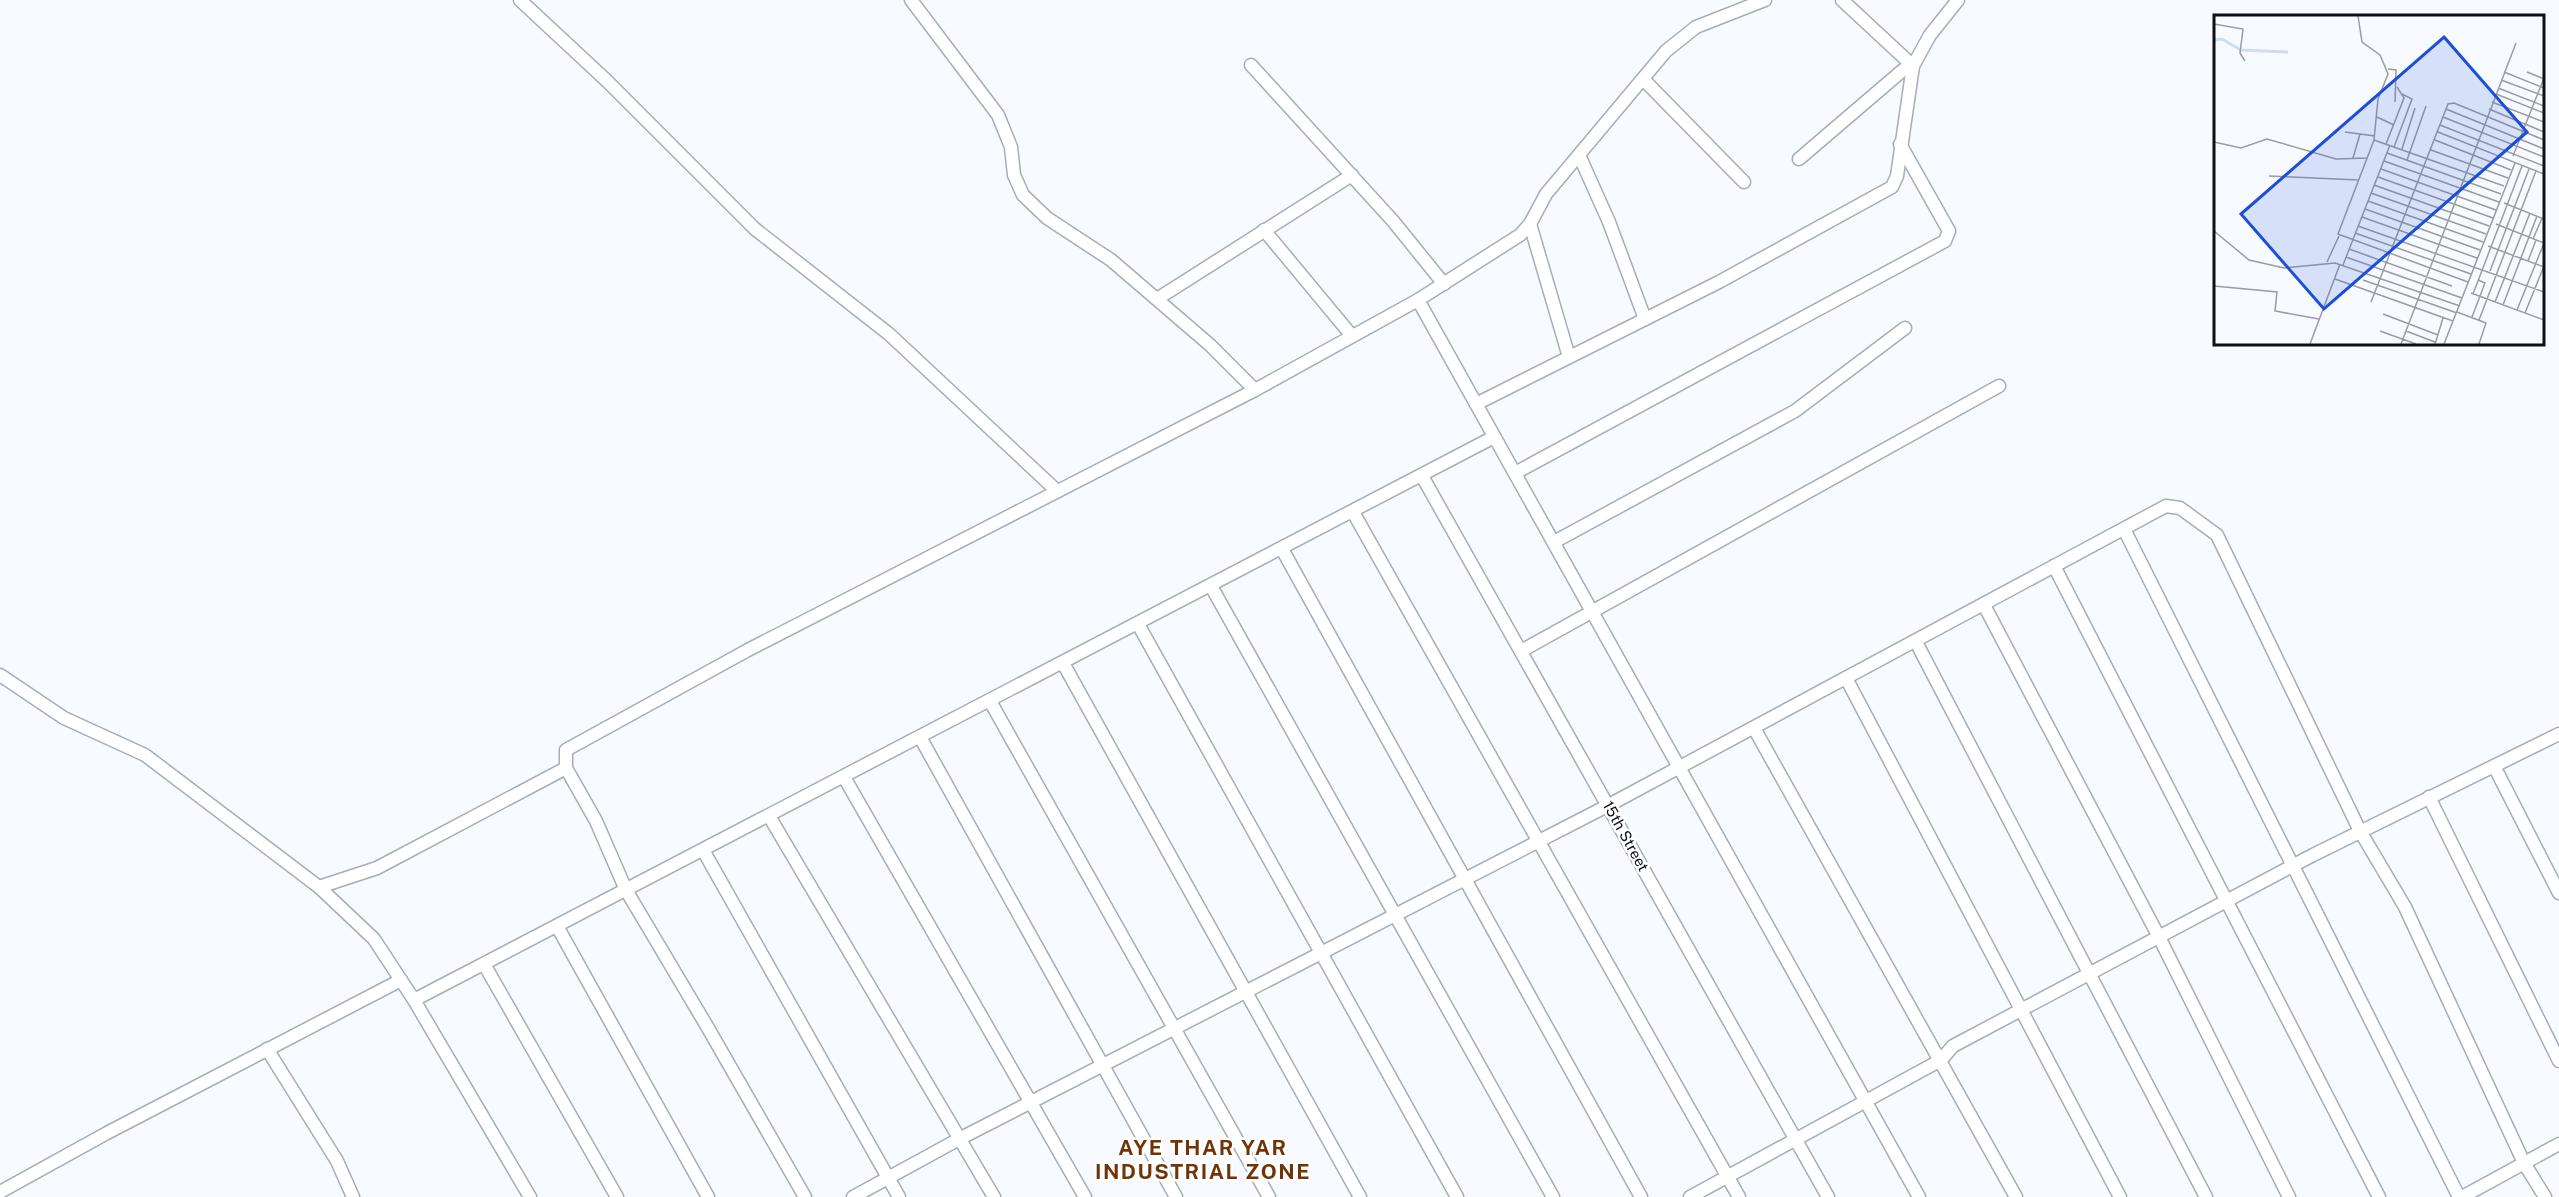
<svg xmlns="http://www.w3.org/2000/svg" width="2559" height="1197" viewBox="0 0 2559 1197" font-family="'Public Sans',sans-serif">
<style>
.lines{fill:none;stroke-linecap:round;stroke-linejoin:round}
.street-casing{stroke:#a6adb6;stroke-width:15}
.street{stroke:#fff;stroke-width:12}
.labels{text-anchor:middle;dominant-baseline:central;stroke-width:5;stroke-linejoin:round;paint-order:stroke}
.street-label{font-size:15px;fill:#0e1013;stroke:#fff}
.district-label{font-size:21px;font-weight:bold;letter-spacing:1.5px;fill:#703406;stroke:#fff}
.inset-river{fill:none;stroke:#cfdcf4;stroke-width:3}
.inset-road{fill:none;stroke:#9a9ca0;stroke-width:1.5}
.view{fill:#1d4ed8;fill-opacity:0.15;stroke:#1d4ed8;stroke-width:3}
.inset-edge{fill:none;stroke:#0e1013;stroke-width:3}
</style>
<rect width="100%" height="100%" fill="#f7fafe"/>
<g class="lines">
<defs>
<g id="street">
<path d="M520,0l87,81 148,148 134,105 168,157"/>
<path d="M911,0l87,115 13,32 3,28 9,20 24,23 64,42 99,85 45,45"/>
<path d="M1842,0l71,66"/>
<path d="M1251,65l142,156 51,63"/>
<path d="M1644,80l100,102"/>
<path d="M1579,155l30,67 36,97"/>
<path d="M1799,159l104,-89 10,-4"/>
<path d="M1530,224l39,133"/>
<path d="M1264,230l88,106"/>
<path d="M1157,299l195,-124"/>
<path d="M1418,300l501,897"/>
<path d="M1476,404l243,-122 173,-95 5,-11 16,-110 17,-31 28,-35"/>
<path d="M1515,473l430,-232 4,-10 -49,-87"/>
<path d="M1422,476l406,721"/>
<path d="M1353,512l386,685"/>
<path d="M2124,529l335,668"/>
<path d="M1554,542l241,-131 110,-83"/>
<path d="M1282,549l359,648"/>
<path d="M2054,566l325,631"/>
<path d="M1211,586l342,611"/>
<path d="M1984,605l175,332 130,260"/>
<path d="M1138,624l319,573"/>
<path d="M1916,642l290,555"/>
<path d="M1521,651l478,-265"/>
<path d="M1063,663l297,534"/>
<path d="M0,675l64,43 81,37 174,132 55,52 40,61 116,197"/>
<path d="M1846,678l274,519"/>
<path d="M990,701l279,496"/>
<path d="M1754,728l262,469"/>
<path d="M920,737l256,460"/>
<path d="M2494,766l65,127"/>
<path d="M844,777l241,420"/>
<path d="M2429,797l130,264"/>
<path d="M769,816l225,381"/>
<path d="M703,850l196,347"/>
<path d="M319,887l58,-19 189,-100"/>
<path d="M557,926l151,271"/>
<path d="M484,964l133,233"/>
<path d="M414,1000l1080,-563"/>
<path d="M267,1049l70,112 16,36"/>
<path d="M0,1192l107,-59 294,-153"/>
<path d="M805,1197l-97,-169 -82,-138 -30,-69 -30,-53v-18l182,-100 507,-260 163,-90 102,-65 10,-11 16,-30 120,-143 30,-24 69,-27"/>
<path d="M853,1197l108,-59 648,-333 557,-299 14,2 37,27 143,296 45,76 119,256 21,34"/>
<path d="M1690,1197l251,-137 12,-14 360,-191 246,-121"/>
<path d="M2462,1197l97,-53"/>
</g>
</defs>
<use href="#street" class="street-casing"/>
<use href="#street" class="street"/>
</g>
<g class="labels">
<g class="street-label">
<text transform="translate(1626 836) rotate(61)">15th Street</text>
</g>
<g class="district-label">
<text x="1203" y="1147">AYE THAR YAR<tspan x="1203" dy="24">INDUSTRIAL ZONE</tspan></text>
</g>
</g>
<g transform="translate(2214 15)">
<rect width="330" height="330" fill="#f7fafe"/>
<path class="inset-river" d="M0,25l8,-1 19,11 47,2"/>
<path class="inset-road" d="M144,1l4,26 18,13 8,19 -10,25 -4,41 -36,94 130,48M0,9l29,5 -3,24 5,8M174,54l8,1 -1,32M290,57l40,16M313,57l17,7M287,65l43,16M284,73l46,18M282,79l48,19M278,87l52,20M232,94l98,40M275,94l55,23M163,102l17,8M229,102l101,40M226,110l104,41M131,117l30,4M224,117l106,42M160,125l130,46M221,125l76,30M0,127l27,6 26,-9 69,20 32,-1M172,129l18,-46 -7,-11M180,132l18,-48 -10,-5M188,134l13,-41M217,135l77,28M173,138l114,41M299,141l31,-78M139,143l7,-24M193,145l19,-54M170,146l115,41M167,154l115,41M55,161l90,4M164,162l115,41M160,170l115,41M157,178l115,41M154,186l115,41M290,188l40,16M151,194l115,41M148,202l115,41M282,209l48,19M144,211l186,66M0,216l35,29 35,8 51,-5 125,43M141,218l116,41M319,224l9,-21M274,231l56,21M135,234l103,37M132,242l116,41M314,246l8,-21M113,247l12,-26M129,250l47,-120M276,256l39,-102M121,264l118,42M149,265l94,33M0,271l63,6 -2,19 44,8M257,278l73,27M259,279l49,-128M157,287l77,-198 6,-1 90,37M281,287l35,-89M289,290l34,-89M303,295l27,-67M243,297l29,11 -7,21M311,298l19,-47M169,299l55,21M258,302l13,-34 -7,-3M265,305l57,-149M166,316l36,13M192,316l29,11M96,329l30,-80M187,329l115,-301M221,329l8,-26M230,329l71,-181"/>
<path class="view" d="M230,22l83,95 -203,177 -83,-95z"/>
<rect width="330" height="330" class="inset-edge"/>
</g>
</svg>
